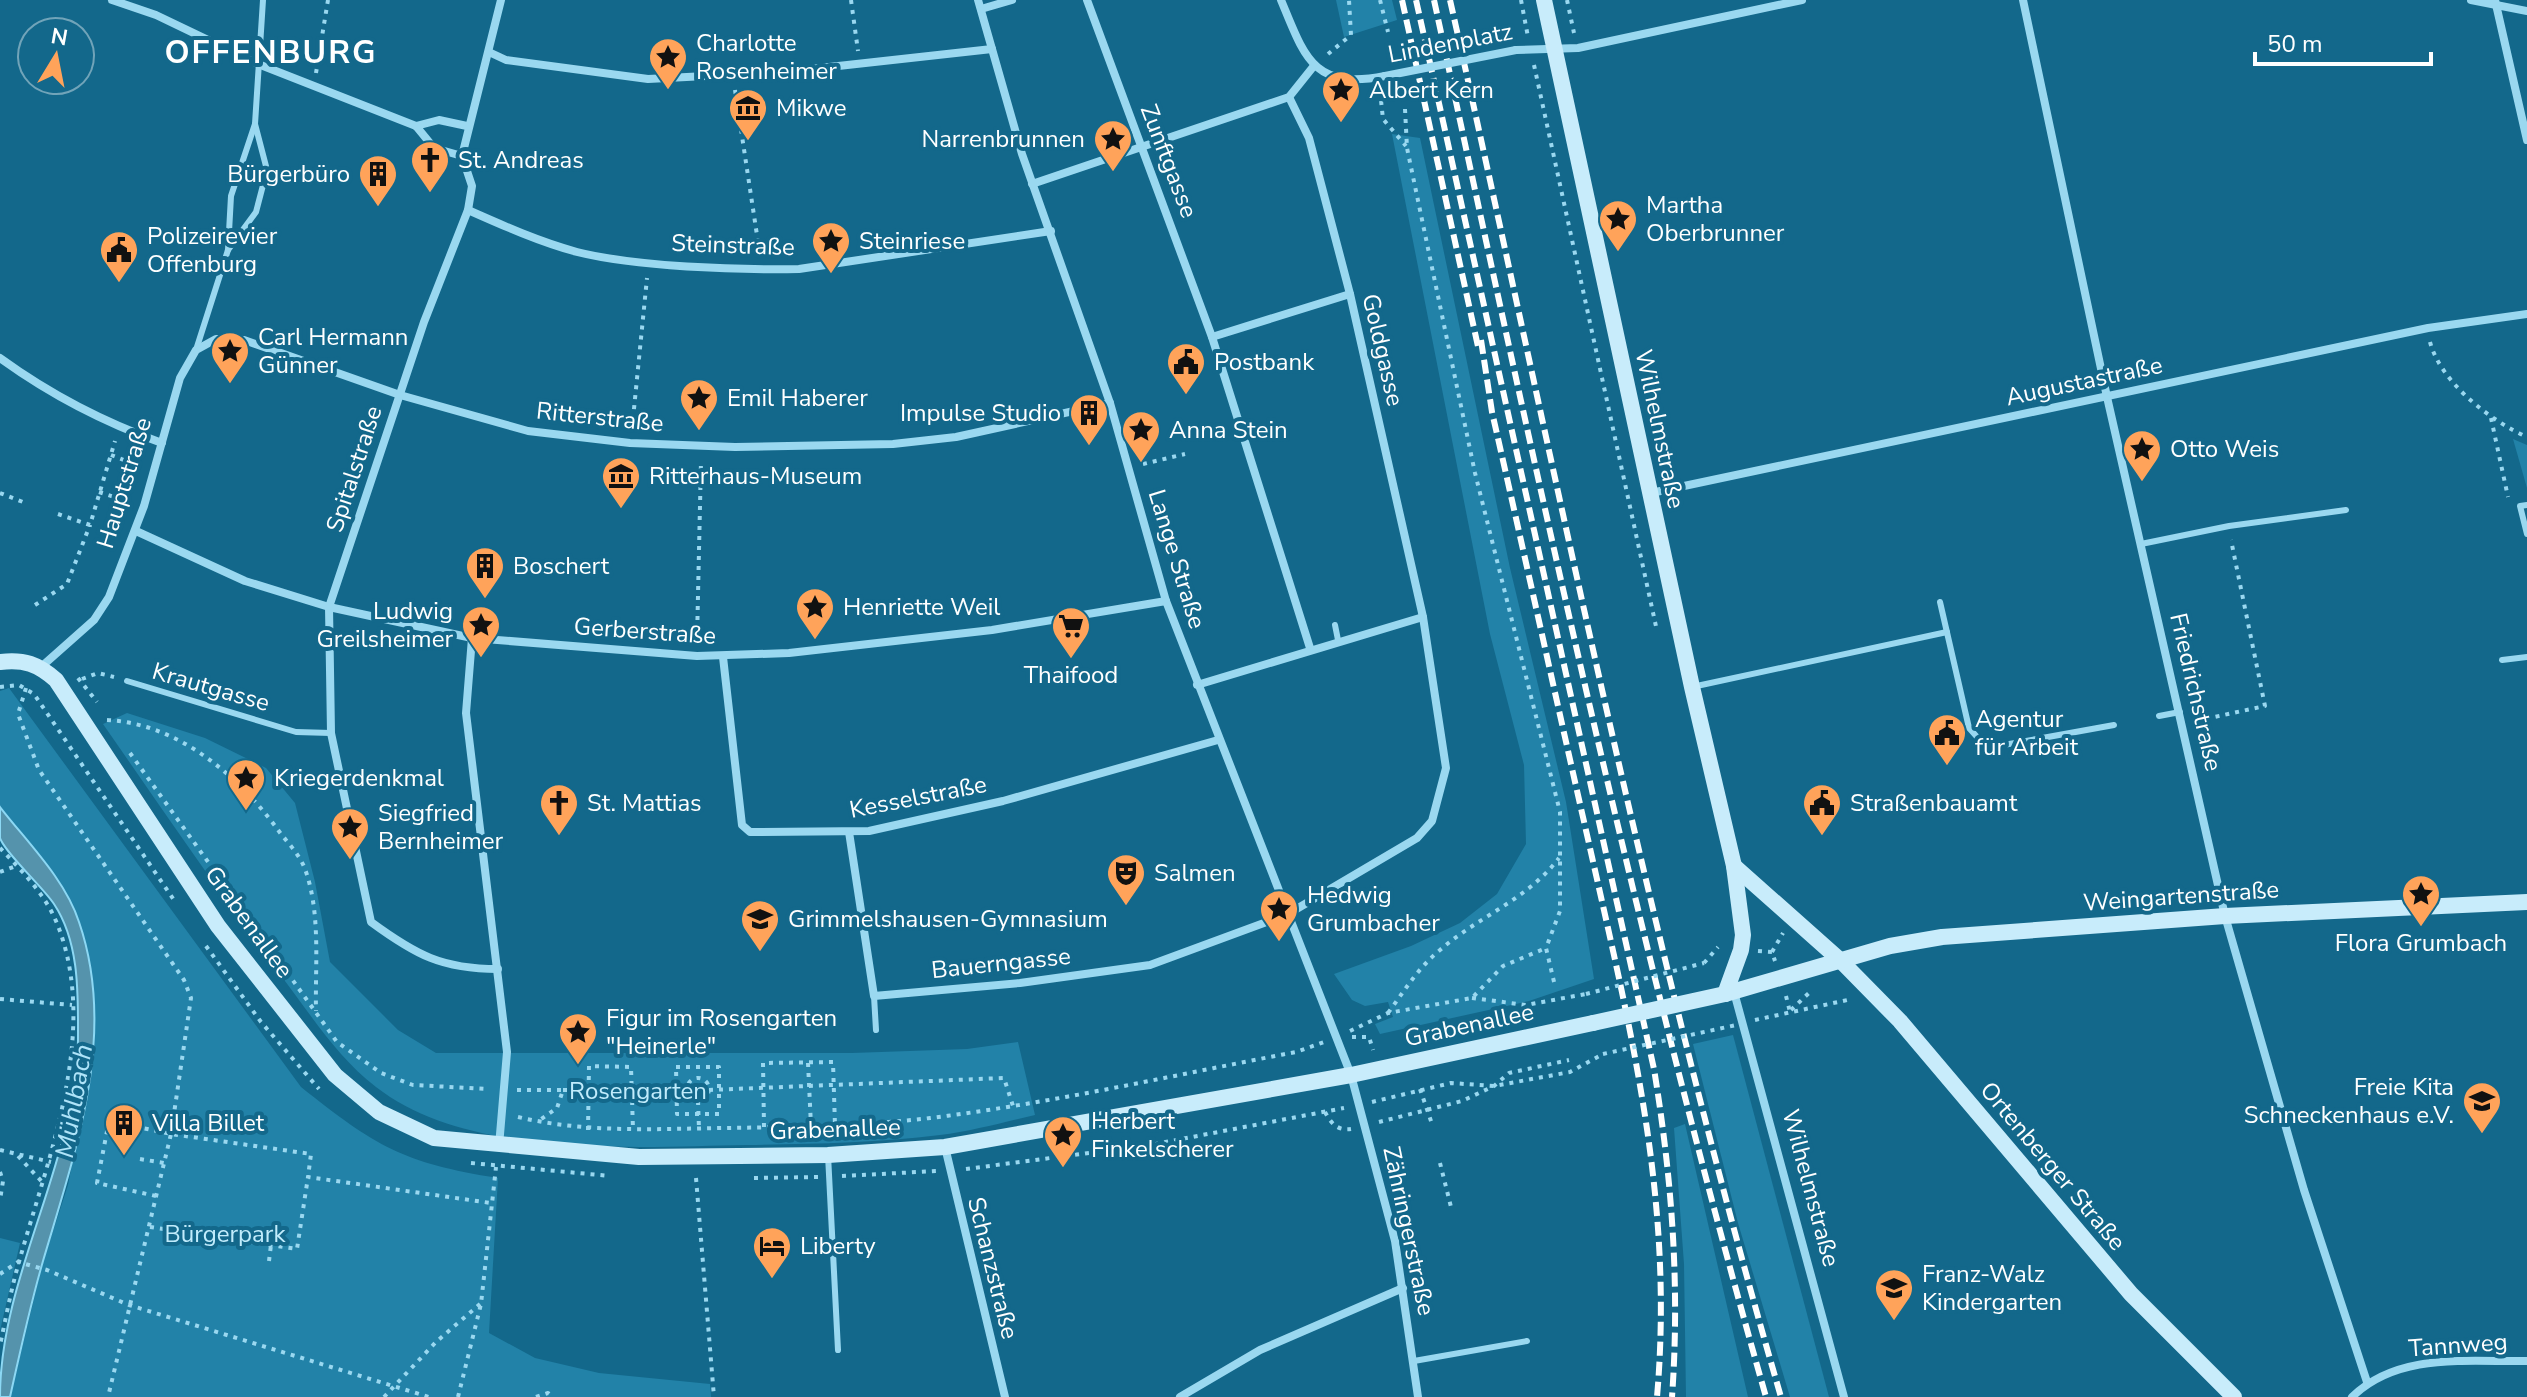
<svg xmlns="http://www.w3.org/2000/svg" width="2527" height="1397" viewBox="0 0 2527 1397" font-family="'Nunito Sans',sans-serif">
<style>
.green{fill:#2282a8}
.water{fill:#5593ac;stroke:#8cd8f4;stroke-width:2}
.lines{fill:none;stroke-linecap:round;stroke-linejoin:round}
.path{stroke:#9ad8f0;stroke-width:4;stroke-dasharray:4 6;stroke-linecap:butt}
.lane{stroke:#9ad8f0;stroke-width:6}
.street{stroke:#9ad8f0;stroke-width:8}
.secondary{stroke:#c8ecfb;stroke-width:16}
.rail{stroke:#fff;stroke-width:6;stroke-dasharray:14 6;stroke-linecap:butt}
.path-bridge{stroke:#9ad8f0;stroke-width:4;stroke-dasharray:4 6;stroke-linecap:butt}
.street-bridge{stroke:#9ad8f0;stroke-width:8}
.secondary-bridge{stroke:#c8ecfb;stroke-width:16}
.labels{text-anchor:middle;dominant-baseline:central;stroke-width:8;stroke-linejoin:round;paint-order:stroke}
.poi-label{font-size:24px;fill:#fff;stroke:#13688b;text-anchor:start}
.street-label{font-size:24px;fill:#fff;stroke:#13688b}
.park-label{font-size:24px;fill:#c1ecfc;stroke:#13688b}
.water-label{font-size:26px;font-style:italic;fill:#afe4f9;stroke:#13688b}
.district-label{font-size:32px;font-weight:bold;letter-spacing:2px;fill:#fff;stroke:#13688b}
</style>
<rect width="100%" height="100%" fill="#13688b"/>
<g class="green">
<path d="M1336,0h56l5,20 -53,17z"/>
<path d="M1392,134l28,4 90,430 56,234 28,177 -65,22 -149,33 -5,-10 18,-7 -5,-15 -23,4 -13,-6 -18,-26 77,-28 49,-23 37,-29 29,-50 -2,-79 -34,-131z"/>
<path d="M2513,439l14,6v43z"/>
<path d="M9,688l292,399c74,59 102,76 197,91l-9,155 46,25 64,15 111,11 1,13h-701l33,-135 25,-77 27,-140 -2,-53 -14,-72 -14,-28 -65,-85v-116z"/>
<path d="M127,713l78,25 61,30 29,35 20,79 15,80 68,68 38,23h416l115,-4 51,-7 17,73c-31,7 -63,16 -95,20 -64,8 -129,9 -193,10 -112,2 -278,14 -371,-58 -39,-30 -65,-72 -94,-110 -62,-83 -120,-168 -179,-253z"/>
<path d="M1733,1035l96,362h-39l-52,-174 -45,-179z"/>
<path d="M1685,1124l63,273h-62l-2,-133 -10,-136z"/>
<path d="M0,1238l20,5 -20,88z"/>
</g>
<path class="water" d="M0,807c27,35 65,72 79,115 39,113 -4,230 -36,339 -13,45 -23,91 -33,136h-10c0,-121 76,-234 78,-357 0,-44 2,-97 -24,-136 -11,-17 -49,-51 -54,-66 0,-8 0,-22 0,-31z"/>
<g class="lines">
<g class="path">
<path d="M851,0l7,51"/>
<path d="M1380,0l8,32"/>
<path d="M1521,0l7,37"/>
<path d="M1567,0l7,33"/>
<path d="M1328,54l23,-19 -2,-35"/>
<path d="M1534,65l123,566"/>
<path d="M316,73l12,-73"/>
<path d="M735,90l25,165"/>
<path d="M1380,91l3,28 23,27"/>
<path d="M1405,109l2,39 68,325 85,339v99l-14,37 9,38"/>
<path d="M2430,342c11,41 61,79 97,95"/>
<path d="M2491,418l17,79"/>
<path d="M632,429l15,-151"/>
<path d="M111,455l28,11"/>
<path d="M1143,464l42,-10"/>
<path d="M99,492l31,10"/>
<path d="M0,493l23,9"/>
<path d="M58,514l32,11 25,-84"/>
<path d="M35,605l32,-21 23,-59"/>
<path d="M697,640l4,-179"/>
<path d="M78,678l19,24"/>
<path d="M82,679l16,-6 16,4"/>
<path d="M0,687l19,-2 15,9 142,209"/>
<path d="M26,688l-8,26 21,56 145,210 7,18 -20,136 -63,263"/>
<path d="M107,720c73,4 133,57 174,114 9,11 19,22 24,35 16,44 10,96 11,142"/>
<path d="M2196,721l69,-15 -34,-166"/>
<path d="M130,753l207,289 44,31 32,12 76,4"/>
<path d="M0,848c21,22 44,45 56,73 45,108 -8,236 -37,341 -8,27 -13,56 -19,83"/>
<path d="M0,872l16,-6"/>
<path d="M206,946l55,76 58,67"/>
<path d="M1758,951l14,1 3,9"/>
<path d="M1772,952l11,-19"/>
<path d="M1704,963l14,-16"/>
<path d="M1786,996l4,16"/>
<path d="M1472,998l54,7 60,-11"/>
<path d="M0,999l72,6"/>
<path d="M1791,1010l20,-19"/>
<path d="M1388,1013c17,-23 30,-45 52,-63 39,-34 87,-50 119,-92"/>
<path d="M1755,1020l97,-21"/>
<path d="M1350,1031l38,-18 84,-15 31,-32 43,-18"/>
<path d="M1352,1037h17l4,13"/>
<path d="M808,1063l3,63"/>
<path d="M676,1067h43v47h-42z"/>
<circle cx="698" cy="1089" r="11"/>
<path d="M1420,1089l12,35"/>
<path d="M517,1090h46l-6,18 -20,14"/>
<path d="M563,1090h124"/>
<path d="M709,1090l295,-12 9,28"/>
<path d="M698,1101l1,28"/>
<path d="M1372,1102l79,-19 43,3 76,-14 33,-18"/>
<path d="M1325,1112c6,11 12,19 26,17"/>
<path d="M518,1117c68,16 136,12 206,11 69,-1 138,-2 206,-10 123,-15 244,-43 366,-66l28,-10"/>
<path d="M1379,1122l83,-21 32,-15 15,-13 60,-13"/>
<path d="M764,1127l-1,-64 70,-1 2,64"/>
<path d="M588,1130l1,-64 42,1 2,63"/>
<path d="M0,1150l51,12"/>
<path d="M18,1156l26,28"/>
<path d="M140,1159l24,4"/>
<path d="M471,1163l139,13"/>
<path d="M1440,1163l12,48"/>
<path d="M966,1169l184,-24 194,-37"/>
<path d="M0,1172l3,9 -3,19"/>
<path d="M842,1176l95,-5"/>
<path d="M696,1178l18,219"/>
<path d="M754,1178l64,-1"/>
<path d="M156,1196l-59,-13 12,-62 62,13 140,20 -3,23"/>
<path d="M150,1227l147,22 11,-72 183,26"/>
<path d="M269,1261l2,-16"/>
<path d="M0,1274l18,-12 29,8 82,35 300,92"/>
<path d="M384,1397l52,-55 44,-38"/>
<path d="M458,1397l23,-93 15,-137"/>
<path d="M536,1397l12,-4 4,4"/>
</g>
<g class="lane">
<path d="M228,250l28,-38 11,-42 -12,-46 8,-124"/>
<path d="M196,350l32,-100 3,-54 24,-72"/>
<path d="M2527,505l-7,1 7,28"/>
<path d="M2141,544l88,-18 117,-16"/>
<path d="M1940,602l29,126 18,20 127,-23"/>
<path d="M1335,625l3,15"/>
<path d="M2502,660l25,-3"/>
<path d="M127,681l169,51 35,1"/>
<path d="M1692,687l255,-55"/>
<path d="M2159,716l21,-4"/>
<path d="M874,996l2,34"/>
<path d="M828,1155l10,195"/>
<path d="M1414,1361l113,-20"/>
</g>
<g class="street">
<path d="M112,0l44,15 102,49 158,62 18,22 28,8 10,30 -4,24 -44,112 -95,285 2,126 40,189c45,33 71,47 127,47"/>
<path d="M978,0l44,154 88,249 56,198 185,474 44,166 23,156"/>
<path d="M1087,0l125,337 98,311"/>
<path d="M1281,0c24,58 32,90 104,76"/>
<path d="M2023,0l84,397 118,519 79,274 63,192"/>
<path d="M2471,0l56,11"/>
<path d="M2495,0l32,140"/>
<path d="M981,9l31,-9"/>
<path d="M1516,50l62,-2 224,-48"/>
<path d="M491,53l15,7 142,19 136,-7 208,-23"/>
<path d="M416,126l23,-6 28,6"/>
<path d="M462,156l39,-156"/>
<path d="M1032,184l257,-87 24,-30"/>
<path d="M468,210c36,16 72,32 109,42 60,15 159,18 222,17l252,-38"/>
<path d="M1212,337l138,-43"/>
<path d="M0,358c51,37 103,64 162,85"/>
<path d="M1651,493l777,-165 99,-14"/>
<path d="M136,531l109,50 84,26 143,31 225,18 92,-3 203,-23 174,-29"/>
<path d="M472,638l-6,75 41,339 -8,94"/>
<path d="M723,657l19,168 8,7 119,-1 134,-30 215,-61"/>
<path d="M41,667l53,-47 15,-23 35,-91 36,-128 16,-28 20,-11 28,1 156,55 128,36 102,12 105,4 158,-3 63,-7 154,-34"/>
<path d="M1197,685l226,-68"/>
<path d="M849,832l25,164 146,-13 130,-18 138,-51 129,-76 15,-17 14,-53 -23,-151 -73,-323 -41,-156 -20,-41"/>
<path d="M1734,992l110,405"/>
<path d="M945,1147l60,250"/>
<path d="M1180,1397l80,-47 143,-62"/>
<path d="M2352,1397c46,-45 115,-35 175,-36"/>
</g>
<g class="secondary">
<path d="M1544,0l148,687 42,179 9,69 -2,15 -16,44"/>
<path d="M0,662c24,-3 38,2 56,18l162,246 117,149 44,37 55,26 205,19 189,-2 117,-8 406,-72 242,-52"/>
<path d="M1734,866l107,95 59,60 231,273 103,103"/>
<path d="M1725,994l165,-48 52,-9 283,-21 302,-14"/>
</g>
<g class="rail">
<path d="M1402,0l77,351"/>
<path d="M1416,0l238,1069c18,110 26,217 18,328"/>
<path d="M1434,0c101,468 201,937 332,1397"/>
<path d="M1450,0c105,467 197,937 331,1397"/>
<path d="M1481,340l11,72c33,145 65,291 98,436 42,188 84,354 67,549"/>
</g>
<g class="path-bridge">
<path d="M1586,994l118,-31"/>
<path d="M1603,1054l138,-30"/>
</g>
<path class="street-bridge" d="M1385,76l131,-26"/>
<path class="secondary-bridge" d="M1593,1023l132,-29"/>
</g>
<defs>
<symbol id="sight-pin" viewBox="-11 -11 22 30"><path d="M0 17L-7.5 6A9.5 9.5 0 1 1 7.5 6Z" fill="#ffa35a" stroke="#13688b"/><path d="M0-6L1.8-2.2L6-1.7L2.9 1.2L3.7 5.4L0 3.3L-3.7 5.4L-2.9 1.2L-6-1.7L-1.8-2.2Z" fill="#111"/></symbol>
<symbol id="museum-pin" viewBox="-11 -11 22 30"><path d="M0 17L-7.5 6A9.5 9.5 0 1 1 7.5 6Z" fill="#ffa35a" stroke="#13688b"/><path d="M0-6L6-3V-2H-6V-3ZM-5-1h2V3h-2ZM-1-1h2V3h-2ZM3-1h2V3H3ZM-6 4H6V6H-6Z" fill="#111"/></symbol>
<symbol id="church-pin" viewBox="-11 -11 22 30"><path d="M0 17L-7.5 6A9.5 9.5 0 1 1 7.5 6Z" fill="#ffa35a" stroke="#13688b"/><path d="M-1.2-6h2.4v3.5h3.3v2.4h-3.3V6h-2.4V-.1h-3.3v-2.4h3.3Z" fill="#111"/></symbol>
<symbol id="building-pin" viewBox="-11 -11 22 30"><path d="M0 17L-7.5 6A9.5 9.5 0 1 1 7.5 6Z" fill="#ffa35a" stroke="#13688b"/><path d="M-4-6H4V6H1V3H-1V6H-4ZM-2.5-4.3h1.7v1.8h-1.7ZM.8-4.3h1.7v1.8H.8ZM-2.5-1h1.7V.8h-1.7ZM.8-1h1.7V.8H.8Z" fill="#111"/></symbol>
<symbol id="civic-pin" viewBox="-11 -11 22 30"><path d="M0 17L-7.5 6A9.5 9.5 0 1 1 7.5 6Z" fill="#ffa35a" stroke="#13688b"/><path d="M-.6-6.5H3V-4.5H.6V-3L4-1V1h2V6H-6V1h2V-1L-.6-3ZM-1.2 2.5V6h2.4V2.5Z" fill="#111"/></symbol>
<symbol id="supermarket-pin" viewBox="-11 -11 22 30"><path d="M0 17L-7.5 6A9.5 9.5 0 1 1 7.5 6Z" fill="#ffa35a" stroke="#13688b"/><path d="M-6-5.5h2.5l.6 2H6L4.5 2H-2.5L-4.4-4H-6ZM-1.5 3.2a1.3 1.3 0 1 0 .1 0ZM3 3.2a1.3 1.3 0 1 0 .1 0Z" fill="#111"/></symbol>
<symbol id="theatre-pin" viewBox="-11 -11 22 30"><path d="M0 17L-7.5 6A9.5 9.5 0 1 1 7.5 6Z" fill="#ffa35a" stroke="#13688b"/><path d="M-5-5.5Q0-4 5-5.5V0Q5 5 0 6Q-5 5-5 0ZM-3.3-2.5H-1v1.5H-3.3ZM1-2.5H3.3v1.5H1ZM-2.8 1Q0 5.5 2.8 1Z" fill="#111"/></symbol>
<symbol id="school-pin" viewBox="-11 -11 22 30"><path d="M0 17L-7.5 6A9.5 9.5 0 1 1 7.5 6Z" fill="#ffa35a" stroke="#13688b"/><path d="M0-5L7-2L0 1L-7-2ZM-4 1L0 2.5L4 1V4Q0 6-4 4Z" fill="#111"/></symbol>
<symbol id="hotel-pin" viewBox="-11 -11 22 30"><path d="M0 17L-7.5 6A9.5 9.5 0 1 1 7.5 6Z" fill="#ffa35a" stroke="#13688b"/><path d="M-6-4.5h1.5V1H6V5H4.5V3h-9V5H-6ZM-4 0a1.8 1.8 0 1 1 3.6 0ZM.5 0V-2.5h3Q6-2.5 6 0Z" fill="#111"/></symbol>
</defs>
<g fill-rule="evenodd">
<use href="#sight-pin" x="646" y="35" width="44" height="60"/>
<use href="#sight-pin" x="1319" y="68" width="44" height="60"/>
<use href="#museum-pin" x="726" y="86" width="44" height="60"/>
<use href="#sight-pin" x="1091" y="117" width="44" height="60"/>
<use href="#church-pin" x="408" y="138" width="44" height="60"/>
<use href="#building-pin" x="356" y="152" width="44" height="60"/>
<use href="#sight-pin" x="1596" y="197" width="44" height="60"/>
<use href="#sight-pin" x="809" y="219" width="44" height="60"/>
<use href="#civic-pin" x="97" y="228" width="44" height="60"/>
<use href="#sight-pin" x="208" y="329" width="44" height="60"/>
<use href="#civic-pin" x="1164" y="340" width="44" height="60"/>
<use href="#sight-pin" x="677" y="376" width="44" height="60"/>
<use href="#building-pin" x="1067" y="391" width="44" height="60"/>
<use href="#sight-pin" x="1119" y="408" width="44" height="60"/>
<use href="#sight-pin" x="2120" y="427" width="44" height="60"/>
<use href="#museum-pin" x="599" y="454" width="44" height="60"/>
<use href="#building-pin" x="463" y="544" width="44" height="60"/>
<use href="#sight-pin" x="793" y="585" width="44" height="60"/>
<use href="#sight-pin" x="459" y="603" width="44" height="60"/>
<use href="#supermarket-pin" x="1049" y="604" width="44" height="60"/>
<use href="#civic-pin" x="1925" y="711" width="44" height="60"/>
<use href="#sight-pin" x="224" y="756" width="44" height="60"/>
<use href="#church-pin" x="537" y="781" width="44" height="60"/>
<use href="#civic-pin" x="1800" y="781" width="44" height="60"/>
<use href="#sight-pin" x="328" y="805" width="44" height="60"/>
<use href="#theatre-pin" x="1104" y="851" width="44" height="60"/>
<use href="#sight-pin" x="2399" y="872" width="44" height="60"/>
<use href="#sight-pin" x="1257" y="887" width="44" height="60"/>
<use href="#school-pin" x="738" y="897" width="44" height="60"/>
<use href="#sight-pin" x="556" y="1010" width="44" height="60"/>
<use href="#school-pin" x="2460" y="1079" width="44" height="60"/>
<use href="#building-pin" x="102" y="1101" width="44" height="60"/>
<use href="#sight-pin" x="1041" y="1113" width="44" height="60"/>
<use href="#hotel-pin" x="750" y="1224" width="44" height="60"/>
<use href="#school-pin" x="1872" y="1266" width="44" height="60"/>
</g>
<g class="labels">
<g class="poi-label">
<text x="696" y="43">Charlotte<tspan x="696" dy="28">Rosenheimer</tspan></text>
<text x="1369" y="90">Albert Kern</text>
<text x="776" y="108">Mikwe</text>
<text x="1085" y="139" text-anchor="end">Narrenbrunnen</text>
<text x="458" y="160">St. Andreas</text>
<text x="350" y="174" text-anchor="end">Bürgerbüro</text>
<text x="1646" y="205">Martha<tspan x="1646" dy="28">Oberbrunner</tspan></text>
<text x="147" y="236">Polizeirevier<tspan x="147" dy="28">Offenburg</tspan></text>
<text x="859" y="241">Steinriese</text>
<text x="258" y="337">Carl Hermann<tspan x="258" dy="28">Günner</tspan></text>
<text x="1214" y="362">Postbank</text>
<text x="727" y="398">Emil Haberer</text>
<text x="1061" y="413" text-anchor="end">Impulse Studio</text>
<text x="1169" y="430">Anna Stein</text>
<text x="2170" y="449">Otto Weis</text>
<text x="649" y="476">Ritterhaus-Museum</text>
<text x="513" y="566">Boschert</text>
<text x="843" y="607">Henriette Weil</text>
<text x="453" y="611" text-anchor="end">Ludwig<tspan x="453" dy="28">Greilsheimer</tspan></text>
<text x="1071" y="675" text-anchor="middle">Thaifood</text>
<text x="1975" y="719">Agentur<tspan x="1975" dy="28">für Arbeit</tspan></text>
<text x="274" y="778">Kriegerdenkmal</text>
<text x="587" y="803">St. Mattias</text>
<text x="1850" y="803">Straßenbauamt</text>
<text x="378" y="813">Siegfried<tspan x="378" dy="28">Bernheimer</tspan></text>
<text x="1154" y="873">Salmen</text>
<text x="1307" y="895">Hedwig<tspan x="1307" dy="28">Grumbacher</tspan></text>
<text x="788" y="919">Grimmelshausen-Gymnasium</text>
<text x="2421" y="943" text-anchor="middle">Flora Grumbach</text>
<text x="606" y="1018">Figur im Rosengarten<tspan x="606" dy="28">"Heinerle"</tspan></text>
<text x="2454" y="1087" text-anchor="end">Freie Kita<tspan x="2454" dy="28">Schneckenhaus e.V.</tspan></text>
<text x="1091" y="1121">Herbert<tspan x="1091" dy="28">Finkelscherer</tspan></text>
<text x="152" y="1123">Villa Billet</text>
<text x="800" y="1246">Liberty</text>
<text x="1922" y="1274">Franz-Walz<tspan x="1922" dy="28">Kindergarten</tspan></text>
</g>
<g class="street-label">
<text transform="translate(1450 43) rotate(-11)">Lindenplatz</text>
<text transform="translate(1169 161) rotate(69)">Zunftgasse</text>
<text transform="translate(733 245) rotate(2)">Steinstraße</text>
<text transform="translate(1383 350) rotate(77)">Goldgasse</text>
<text transform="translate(2084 381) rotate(-12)">Augustastraße</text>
<text transform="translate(600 417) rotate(6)">Ritterstraße</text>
<text transform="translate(1660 429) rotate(78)">Wilhelmstraße</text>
<text transform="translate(354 469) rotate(-72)">Spitalstraße</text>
<text transform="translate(124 483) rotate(-73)">Hauptstraße</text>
<text transform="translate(1177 559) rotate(73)">Lange Straße</text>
<text transform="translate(645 631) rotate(4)">Gerberstraße</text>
<text transform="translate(211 687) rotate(16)">Krautgasse</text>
<text transform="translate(2196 692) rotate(77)">Friedrichstraße</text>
<text transform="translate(918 797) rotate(-11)">Kesselstraße</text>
<text transform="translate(2181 896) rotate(-4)">Weingartenstraße</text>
<text transform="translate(249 922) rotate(54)">Grabenallee</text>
<text transform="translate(1001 963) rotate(-6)">Bauerngasse</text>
<text transform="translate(1469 1025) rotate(-12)">Grabenallee</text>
<text transform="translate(835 1129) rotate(-2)">Grabenallee</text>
<text transform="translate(2053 1166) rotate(50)">Ortenberger Straße</text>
<text transform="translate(1811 1188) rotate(75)">Wilhelmstraße</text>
<text transform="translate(1409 1231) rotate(78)">Zähringerstraße</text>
<text transform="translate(993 1268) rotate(76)">Schanzstraße</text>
<text transform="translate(2458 1345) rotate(-4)">Tannweg</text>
</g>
<g class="park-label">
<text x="638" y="1091">Rosengarten</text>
<text x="225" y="1234">Bürgerpark</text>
</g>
<g class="water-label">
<text transform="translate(74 1101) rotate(-80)">Mühlbach</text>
</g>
<g class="district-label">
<text x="271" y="52">OFFENBURG</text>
</g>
</g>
<g transform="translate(56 56) rotate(10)"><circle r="38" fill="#13688b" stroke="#71a4b9" stroke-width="2"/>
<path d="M0-6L14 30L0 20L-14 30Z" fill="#ffa35a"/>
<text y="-12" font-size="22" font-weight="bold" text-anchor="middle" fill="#ffffff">N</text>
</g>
<path d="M2255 52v12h176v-12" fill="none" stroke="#ffffff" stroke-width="4"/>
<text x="2267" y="52" font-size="24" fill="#ffffff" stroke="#13688b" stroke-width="6" paint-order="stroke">50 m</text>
</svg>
